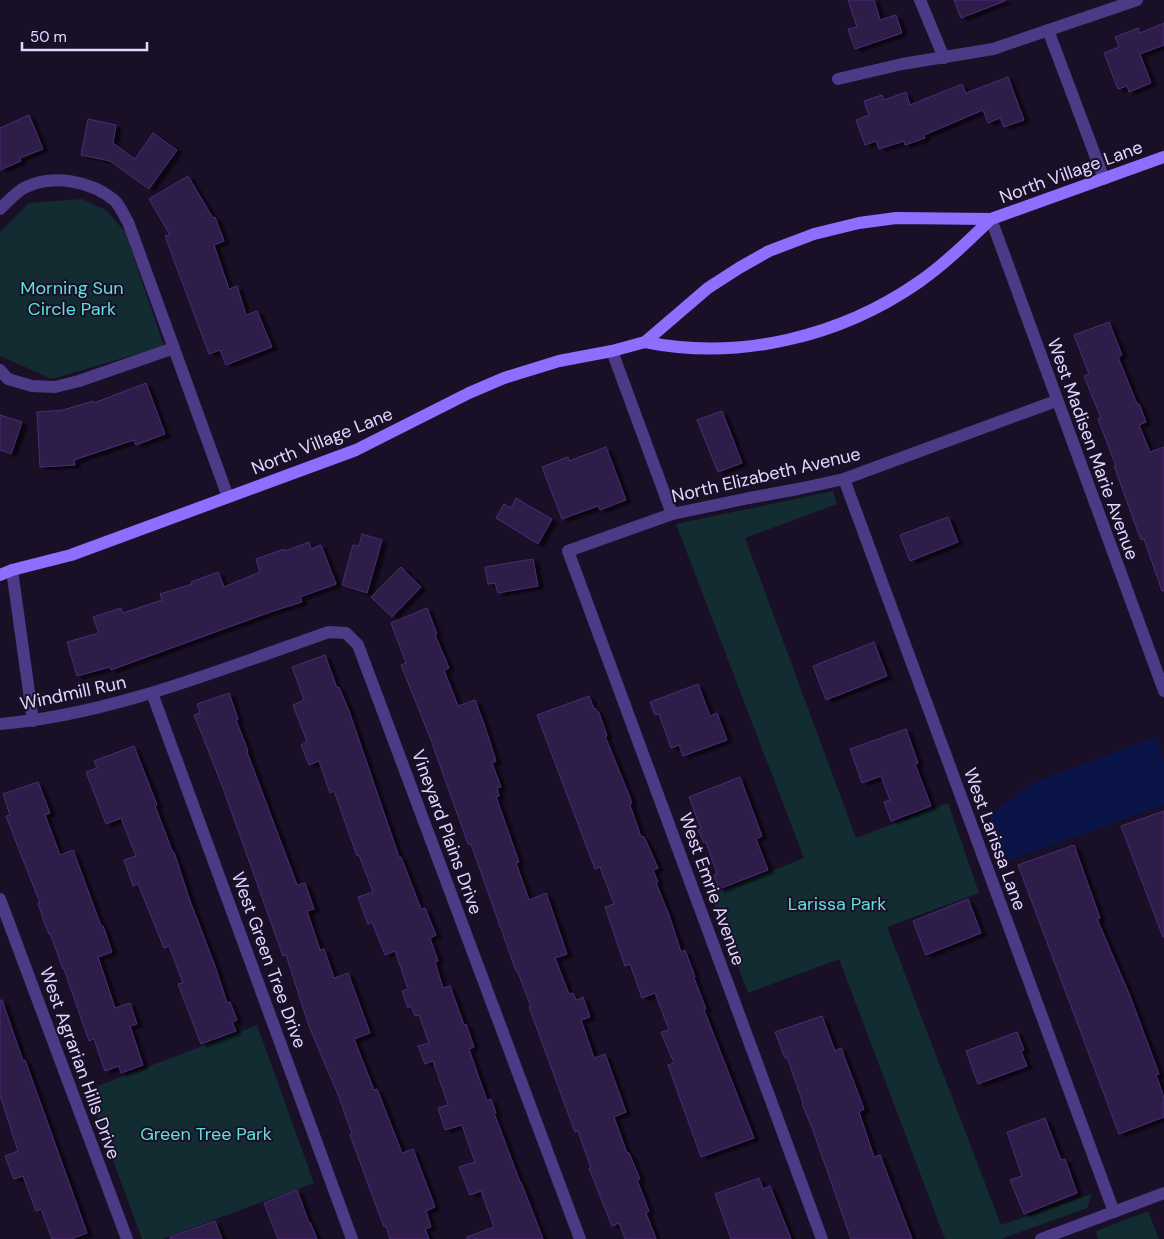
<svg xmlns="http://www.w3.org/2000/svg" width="1164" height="1239" viewBox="0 0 1164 1239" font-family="'DM Sans',sans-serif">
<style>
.green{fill:#122c32}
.water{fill:#0a1446}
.building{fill:#2e1b49;stroke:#4a2d75;filter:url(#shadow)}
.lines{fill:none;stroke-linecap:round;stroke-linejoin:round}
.street{stroke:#4d3a87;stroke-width:12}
.secondary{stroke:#8f6dff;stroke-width:12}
.labels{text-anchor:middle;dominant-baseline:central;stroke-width:4;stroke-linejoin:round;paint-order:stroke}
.street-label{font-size:18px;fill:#e3d6ff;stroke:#191028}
.park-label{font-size:18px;fill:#60e1db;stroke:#191028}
</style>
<defs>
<filter id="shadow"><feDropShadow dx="5.5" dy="3" stdDeviation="1" flood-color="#0009"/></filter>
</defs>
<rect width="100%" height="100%" fill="#191028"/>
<g class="green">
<path d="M82,199l24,11 19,22 39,114 -112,33 -52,-23v-124l29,-29z"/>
<path d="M833,491l4,13 -92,34 111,300 92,-35 31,90 -92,34 114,298 91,-31 -5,14 -86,31h-56l-106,-280 -91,34 -37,-98 93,-37 -128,-334z"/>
<path d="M257,1025l57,158 -152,56h-20l-55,-149z"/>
<path d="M1148,1211l11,28h-61l-2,-8z"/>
</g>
<path class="water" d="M1156,737l8,24v44l-159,57 -16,-47 43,-32z"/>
<g class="building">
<path d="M848,0h26l6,20 16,-5 6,18 -47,16 -7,-20 9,-2z"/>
<path d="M954,0h51v1l-44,17z"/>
<path d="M1164,23v22l-24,9 11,29 -22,9 -2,-6 -9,3 -14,-36 15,-6 -4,-10 23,-9 2,5z"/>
<path d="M1008,77l16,43 -20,7 -4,-9 -12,5 -5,-13 -59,25 1,3 -20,7 -1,-4 -25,8 -3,-8 -11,4 -9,-25 13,-5 -5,-14 18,-6 2,5 22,-8 4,13 52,-21 4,9z"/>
<path d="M29,115l14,34 -23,9 1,3 -21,9v-42z"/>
<path d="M88,119l28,6 -3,18 22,16 18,-26 24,17 -28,39 -39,-28 -29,-6z"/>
<path d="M188,176l25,42 2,-1 9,24 -10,4 15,44 8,-3 9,29 11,-4 15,36 -46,18 -6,-15 -11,4 -44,-118 5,-1 -21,-36z"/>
<path d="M1109,322l13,33 -4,2 19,47h2l7,18 -7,3 11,27 14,-5v144h-2l-18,-52 -3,1 -27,-74h2l-18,-47 3,-1 -17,-42 5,-2 -15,-39z"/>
<path d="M146,383l19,51 -29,11 -2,-5 -60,20 1,5 -35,2 -3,-55 26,-2 30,-9 1,2z"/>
<path d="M722,411l20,52 -24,9 -21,-52z"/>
<path d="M0,415l22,7 -11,32 -11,-4z"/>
<path d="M606,447l20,53 -26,10 -2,-4 -36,13 -20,-52 26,-10 1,4z"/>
<path d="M516,498l36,21 -14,25 -42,-26 8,-14 7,4z"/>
<path d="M948,517l10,25 -48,19 -10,-26z"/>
<path d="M362,534l20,6 -15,53 -25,-8 11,-40 6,1z"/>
<path d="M309,542l2,7 10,-4 15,39 -36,13 2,5 -29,9 -162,59 -1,-3 -33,9 -10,-34 32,-9 -6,-16 28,-9 2,5 39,-13 -2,-6 32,-10 -1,-2 27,-10 6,15 36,-15 -4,-13 28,-10 1,2z"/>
<path d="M533,559l5,27 -40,7 -3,-10 -7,1 -3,-17z"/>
<path d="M401,567l20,20 -29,30 -21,-20z"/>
<path d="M427,608l10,26 -2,1 14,33 -5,2 14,36 17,-6 10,27 11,34 -4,2 9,24 -4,1 2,8 -3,1 23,65 -3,1 13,37 17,-7 21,61 -12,4 14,36 4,-1 3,7 7,-3 7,20 -9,3 13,38 11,-4 21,58 -12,5 13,36h2l11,26 -3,1 12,31 -3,2 10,26h-31l-6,-16 -7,3 -23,-58h2l-13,-37 -3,1 -10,-27 -36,-98h2l-14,-37 -1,1 -45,-127h-3l-37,-104 -30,-75 5,-2 -15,-40z"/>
<path d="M874,642l13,34 -61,24 -13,-34z"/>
<path d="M325,655l12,33 2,-1 10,24 50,146h2l20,52 4,-1 11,27 -6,3 8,23 -3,1 8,26 7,-2 14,39 2,-1 8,23 -5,2 18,52 4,-2 5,14h-2l26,69h1l22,57h-76v-2l27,-10 -13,-36 -11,4 -11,-28 16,-5 -13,-37 -17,5 -7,-22 10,-3 -15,-44 -8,3 -7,-18 11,-3 -10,-28 -4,1 -4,-10 -3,2 -6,-17 6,-2 -13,-38 -10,4 -13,-33 -4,2 -10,-27 15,-5 -14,-37 -2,1 -23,-65 -4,2 -11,-32 -10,4 -8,-20 6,-3 -14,-37 11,-5 -12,-33z"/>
<path d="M698,684l12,32 7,-3 10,27 -44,16 -4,-11 -8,3 -12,-34 -4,1 -5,-13z"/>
<path d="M229,693l9,26 -2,1 12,31 -1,1 50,133 8,-2 9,26 -7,2 13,39 4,-1 10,29 14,-5 22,60 -16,6 20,51 3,-1 25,64 11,-4 22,58 -9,4 5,16 -6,2 4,10h-39l-4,-13 -2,1 -34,-92 2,-1 -13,-37 -30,-71 -23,-71 -3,1 -60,-168 -22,-56 -7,-17 6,-2 -3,-9z"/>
<path d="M589,696l5,13 1,-1 4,5 8,23h-2l26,64v4l-1,1 11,32 2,-1 3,5 12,27 -5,2 5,12 -2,1 13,32 12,37 4,-2 10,27 -1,1 12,31 -2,1 50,128 -53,19 -33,-92 6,-2 -13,-31 8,-2 -14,-37 -13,5 -12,-34 -5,2 -20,-59 9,-3 -14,-37 -5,2 -58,-154z"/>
<path d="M906,729l12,34 -3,1 16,42 -40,15 -7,-19 6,-2 -9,-24 -19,7 -12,-34z"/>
<path d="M134,746l23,59 -2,1 18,47 1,-1 16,49 25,65 12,37 3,-1 7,18 -5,2 4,9 -35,13 -23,-60 5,-1 -14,-37 -5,2 -26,-64 -5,2 -9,-26 12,-4 -15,-38 -15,6 -20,-52 11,-4 -3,-7z"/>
<path d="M740,777l22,59 -6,3 12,31 -49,19 -5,-14 3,-1 -11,-32 -2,1 -6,-13 3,-1 -12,-32z"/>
<path d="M38,782l12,31 -5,2 15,40 13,-5 28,76h2l9,26 -14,5 17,51 15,-5 7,21 -7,2 13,39 -22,8 -2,-7 -14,5 -11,-32 -5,2 -25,-72h-1l-13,-36 -1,1 -5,-12 -6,-19h2l-34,-87 4,-1 -7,-21z"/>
<path d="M1164,811v126h-1l-42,-111z"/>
<path d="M1074,845l26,73 -3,1 33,77 29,78 -3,1 8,23v19l-45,17 -101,-269z"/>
<path d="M968,899l13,34 -55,22 -13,-34z"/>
<path d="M0,1000h2l21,61 2,-1 62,173 -16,6h-19l-11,-30 -5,2 -13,-35 -9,3 -9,-23 13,-5 -18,-56z"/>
<path d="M822,1016l13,35 6,-3 23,61 -5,3 15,45 6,-2 32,84h-61l-38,-109 -11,-26 1,-1 -16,-46 -2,1 -10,-26z"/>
<path d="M1017,1032l7,18 -3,1 6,15 -49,18 -12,-33z"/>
<path d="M1045,1118l16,42 4,-1 12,34 -53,21 -14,-34 12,-4 -15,-44z"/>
<path d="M759,1178l4,11 7,-3 21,53h-60l-16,-45z"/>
<path d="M297,1190l12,33 1,-1 7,17h-39l-14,-36z"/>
<path d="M215,1221l7,18h-52v-2z"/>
</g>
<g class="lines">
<g class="street">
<path d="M920,0l24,58"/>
<path d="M1048,30l56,149"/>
<path d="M838,79l64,-15 91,-15 144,-49"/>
<path d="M0,209c7,-7 17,-18 26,-22 27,-13 65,-6 88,13 6,5 10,16 14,22l100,275"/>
<path d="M991,219l173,472"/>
<path d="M612,351l60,163"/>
<path d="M0,370l8,9 24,7 23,1 24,-6 95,-33"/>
<path d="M844,479l270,733"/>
<path d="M12,570l21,151"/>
<path d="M152,693l200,546"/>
<path d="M0,724c114,-10 221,-55 329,-92l17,1 12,12 222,594"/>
<path d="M0,899l127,340"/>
<path d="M822,1239l-254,-688 104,-37 77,-16 49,-9 46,-10 212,-78"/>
<path d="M1041,1239l123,-46"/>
</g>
<g class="secondary">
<path d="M645,342c94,19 195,-5 274,-60 26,-18 49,-41 72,-63"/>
<path d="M0,575l12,-5 59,-15 285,-105 113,-57 35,-15 55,-17 53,-10 33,-9 63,-54 31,-20 30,-17 45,-17 45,-11 37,-5 95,1 173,-62"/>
</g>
</g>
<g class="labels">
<g class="street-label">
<text transform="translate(1071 172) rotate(-20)">North Village Lane</text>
<text transform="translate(322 441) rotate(-22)">North Village Lane</text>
<text transform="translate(1093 449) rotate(70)">West Madisen Marie Avenue</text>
<text transform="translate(766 475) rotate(-13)">North Elizabeth Avenue</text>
<text transform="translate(73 693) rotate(-12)">Windmill Run</text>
<text transform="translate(447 832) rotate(70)">Vineyard Plains Drive</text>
<text transform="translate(995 839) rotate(70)">West Larissa Lane</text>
<text transform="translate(712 889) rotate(70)">West Emrie Avenue</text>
<text transform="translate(269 960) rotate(70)">West Green Tree Drive</text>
<text transform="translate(80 1063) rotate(70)">West Agrarian Hills Drive</text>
</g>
<g class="park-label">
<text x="72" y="288">Morning Sun<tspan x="72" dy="21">Circle Park</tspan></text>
<text x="837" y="904">Larissa Park</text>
<text x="206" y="1134">Green Tree Park</text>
</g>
</g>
<path d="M22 42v8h125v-8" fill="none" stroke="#e3d6ff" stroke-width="2.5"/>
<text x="30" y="42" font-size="15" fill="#e3d6ff" stroke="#191028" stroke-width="4" paint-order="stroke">50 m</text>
</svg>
